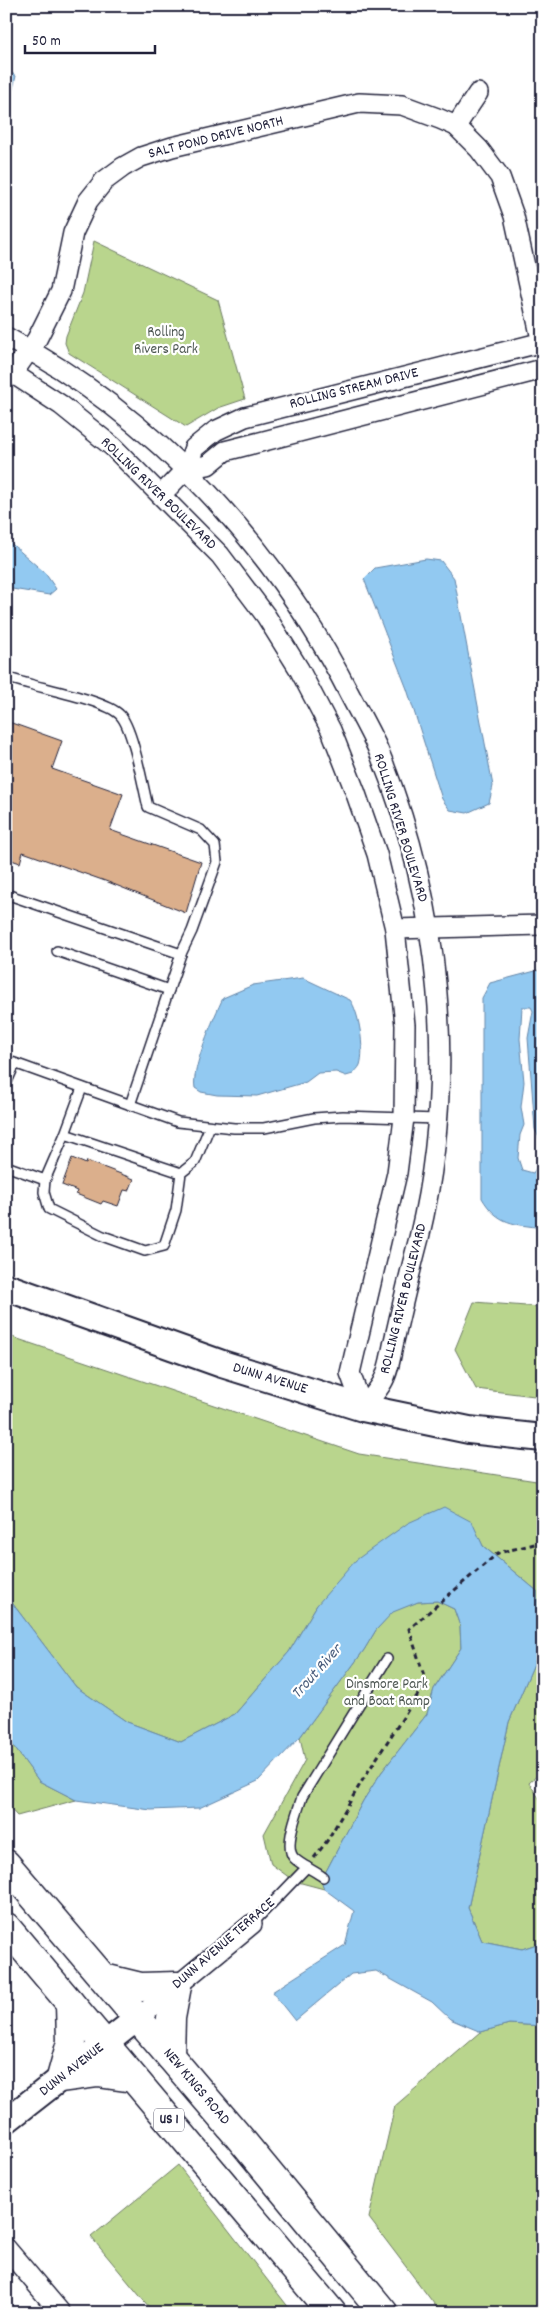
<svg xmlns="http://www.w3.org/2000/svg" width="549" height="2319" viewBox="0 0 549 2319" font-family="Dekko,sans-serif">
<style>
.green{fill:#b9d58d;stroke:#6e7c64}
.water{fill:#92c9f1;stroke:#6586a8;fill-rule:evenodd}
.building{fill:#dbaf8c;stroke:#22223b}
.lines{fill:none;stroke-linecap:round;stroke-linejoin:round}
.service-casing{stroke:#22223b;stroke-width:12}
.minor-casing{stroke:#22223b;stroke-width:22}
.tertiary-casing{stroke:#22223b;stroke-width:28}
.secondary-casing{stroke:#22223b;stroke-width:30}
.trunk-casing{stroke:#22223b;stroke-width:31}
.path{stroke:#22223b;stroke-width:3;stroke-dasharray:5 4;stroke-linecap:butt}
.service{stroke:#fff;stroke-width:9}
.minor{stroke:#fff;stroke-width:19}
.tertiary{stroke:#fff;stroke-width:24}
.secondary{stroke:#fff;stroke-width:26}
.trunk{stroke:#fff;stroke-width:28}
.labels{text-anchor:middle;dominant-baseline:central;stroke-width:4.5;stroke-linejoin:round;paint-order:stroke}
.shield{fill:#fff;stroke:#646476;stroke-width:1}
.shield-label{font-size:14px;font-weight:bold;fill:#22223b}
.street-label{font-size:15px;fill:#22223b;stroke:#fff}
.park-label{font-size:15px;fill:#4f5854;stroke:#fff}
.water-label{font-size:16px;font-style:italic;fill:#495c7b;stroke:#fff}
</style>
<rect width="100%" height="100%" fill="#fff"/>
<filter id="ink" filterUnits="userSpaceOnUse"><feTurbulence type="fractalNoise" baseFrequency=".02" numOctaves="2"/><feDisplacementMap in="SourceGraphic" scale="10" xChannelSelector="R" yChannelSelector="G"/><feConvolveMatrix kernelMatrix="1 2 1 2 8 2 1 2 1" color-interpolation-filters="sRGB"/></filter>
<g filter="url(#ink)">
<g class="green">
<path d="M94,241l124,59 27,99 -27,9 -32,19 -117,-74 -4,-10 1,-7 17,-43z"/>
<path d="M474,1302l65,5 4,-2v92l-67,-8 -21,-40z"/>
<path d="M6,1335l353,119 184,28v288l-14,13 14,21v138l-21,7 -40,-8 -14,-33 41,-186 30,-70 -2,-61 -54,-45 -12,-24 -154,83 -28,47 -54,62 -54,28 -54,-20 -51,-35 -70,-92z"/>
<path d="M437,1601l17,8 6,17 1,22 -27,41 -7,25 -46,59 -18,28 -40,76 -1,6 2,6 -30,-8 -23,-17 -7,-30 41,-74 -5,-23 64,-87 12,-20 17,-19 25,-9z"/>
<path d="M6,1736l33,45 37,19 -59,16 -11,-12z"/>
<path d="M509,2024l34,2v287h-102l-72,-95 26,-112 86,-74z"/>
<path d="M178,2165l115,148h-139l-63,-76z"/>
</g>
<g class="water">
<path d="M6,69l10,7 -4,17 -6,9z"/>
<path d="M6,539l39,34 11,16 -7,6 -43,-7z"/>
<path d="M426,559l15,2 13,17 39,208 -4,17 -22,10 -17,-3 -8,-11 -35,-110 -43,-110 11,-11z"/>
<path d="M543,969v259c-29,-4 -45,-3 -61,-30v-200l8,-15zM522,1007h9l2,4 -5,27 7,91 7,16 -1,16 -8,12 -11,-3 -4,-12 2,-23 4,-10 -3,-18 3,-25 -4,-43z"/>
<path d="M303,978l47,22c9,11 15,50 10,65 -1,3 -5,6 -7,9l-7,2 -10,-4 -18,1 -12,9 -49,14 -40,-1 -16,-3 -6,-4c-4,-19 19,-71 28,-90l30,-13z"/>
<path d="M444,1507l28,15 11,24 54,45 2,61 -30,70 -41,186 14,33 40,8 21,-7v84l-34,-2 -28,8 -31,-13 -18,-17 -56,-31 -25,3 -56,47 -23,-29 73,-47 9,-34 -30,-22 -2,-6 1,-6 40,-76 18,-28 46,-59 7,-25 27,-41 -1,-22 -6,-17 -17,-8 -19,1 -25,10 -17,18 -12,20 -64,87 -42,44 -59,27 -48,2 -75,-10 -37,-19 -33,-45v-141l70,92 51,35 54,20 54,-28 54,-62 28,-47 39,-45 52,-37z"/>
</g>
<g class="building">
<path d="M6,721l56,20 -10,28 71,25 -13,36 91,32 -15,51 -78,-31 -85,-30 -3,11 -14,-5z"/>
<path d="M72,1158l14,6 1,-3 47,18 -5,12 -5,-1 -6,16 -15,-5 -2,3 -25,-10 1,-3 -15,-6z"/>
</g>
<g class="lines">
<defs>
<g id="service">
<path d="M6,677c26,10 99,22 114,38 13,13 23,72 28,92l53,23 14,15 2,17 -25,69 -11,23 -51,151"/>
<path d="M6,894l175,60"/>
<path d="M57,951l112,39"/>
<path d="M6,1060l172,62 56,6h30l50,-10 29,-2 95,3"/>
<path d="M6,1084l9,-20"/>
<path d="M65,1134l116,39"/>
<path d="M6,1166l39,14 20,-46 17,-46"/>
<path d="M45,1180l-1,12 5,17 54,27 42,15 19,-5 12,-36 5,-37 14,-11 15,-36"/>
<path d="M323,1877c-8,-6 -22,-12 -29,-19 -11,-12 4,-47 8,-61l85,-138"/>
<path d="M252,1924l55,-57"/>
</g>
<g id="minor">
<path d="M456,126l22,-33"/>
<path d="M6,337c150,80 269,210 345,360 9,17 18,33 26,50 64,154 81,328 42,491 -9,34 -17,68 -25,103 -3,13 -5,31 -12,42 -5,9 -13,17 -19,25"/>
<path d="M6,369l55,36 52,42 107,108 46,61 33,53 32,61 24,61 22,63 18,75 10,96 -1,93 -7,55 -47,200 13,35"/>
<path d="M13,373l24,-34 24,-48 12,-58 15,-32 16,-20 19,-14 18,-10 31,-10 187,-44 43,2 38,14 16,7 23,23 21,28 14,39 29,132"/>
<path d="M186,469l22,-4 17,-14 318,-82"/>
<path d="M162,494l24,-25 8,-21 21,-17 30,-14 298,-75"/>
<path d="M395,929l148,-4"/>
<path d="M138,2018l114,-94"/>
<path d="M6,2248l55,65"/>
</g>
<path id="tertiary" d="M6,2121l132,-103"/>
<path id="secondary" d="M6,1287l216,77 141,44 106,22 74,8"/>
<g id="trunk">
<path d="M6,1864l232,272 146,177"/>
<path d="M6,1927l326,386"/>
<path d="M104,1978l37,9 36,-1 -6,32 -1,38"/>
<path d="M70,2003l1,39 -10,36 37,-5 35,5"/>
</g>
</defs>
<use href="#service" class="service-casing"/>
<use href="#minor" class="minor-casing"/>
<use href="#tertiary" class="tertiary-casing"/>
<use href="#secondary" class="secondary-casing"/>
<use href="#trunk" class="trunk-casing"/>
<path class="path" d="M314,1858l13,-17 35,-60 64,-99 -17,-53 89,-76 45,-11"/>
<use href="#service" class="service"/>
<use href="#minor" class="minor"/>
<use href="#tertiary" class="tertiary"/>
<use href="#secondary" class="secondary"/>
<use href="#trunk" class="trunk"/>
</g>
</g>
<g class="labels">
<rect class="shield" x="154" y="2108.5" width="30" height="23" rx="4"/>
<g class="shield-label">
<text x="169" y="2120">US 1</text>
</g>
<g class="street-label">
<text transform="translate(216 138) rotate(-14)">SALT POND DRIVE NORTH</text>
<text transform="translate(354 389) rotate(-14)">ROLLING STREAM DRIVE</text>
<text transform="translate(158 494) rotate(44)">ROLLING RIVER BOULEVARD</text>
<text transform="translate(400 828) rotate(73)">ROLLING RIVER BOULEVARD</text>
<text transform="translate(404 1299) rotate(-76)">ROLLING RIVER BOULEVARD</text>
<text transform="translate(270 1379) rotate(17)">DUNN AVENUE</text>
<text transform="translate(224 1944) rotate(-41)">DUNN AVENUE TERRACE</text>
<text transform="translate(72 2070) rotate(-38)">DUNN AVENUE</text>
<text transform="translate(196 2087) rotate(50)">NEW KINGS ROAD</text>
</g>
<g class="park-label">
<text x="166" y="333">Rolling<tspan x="166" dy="17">Rivers Park</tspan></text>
<text x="387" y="1685">Dinsmore Park<tspan x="387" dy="17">and Boat Ramp</tspan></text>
</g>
<g class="water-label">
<text transform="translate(317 1672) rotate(-48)">Trout River</text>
</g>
</g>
<rect width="549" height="2319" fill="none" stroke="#fff" stroke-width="25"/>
<rect x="12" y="12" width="524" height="2294" fill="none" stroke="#22223b" stroke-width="2" filter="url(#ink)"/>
<path d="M25 45v8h130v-8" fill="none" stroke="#22223b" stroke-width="2.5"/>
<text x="32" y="45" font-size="15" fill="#22223b" stroke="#ffffff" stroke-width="4" paint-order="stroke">50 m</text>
</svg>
